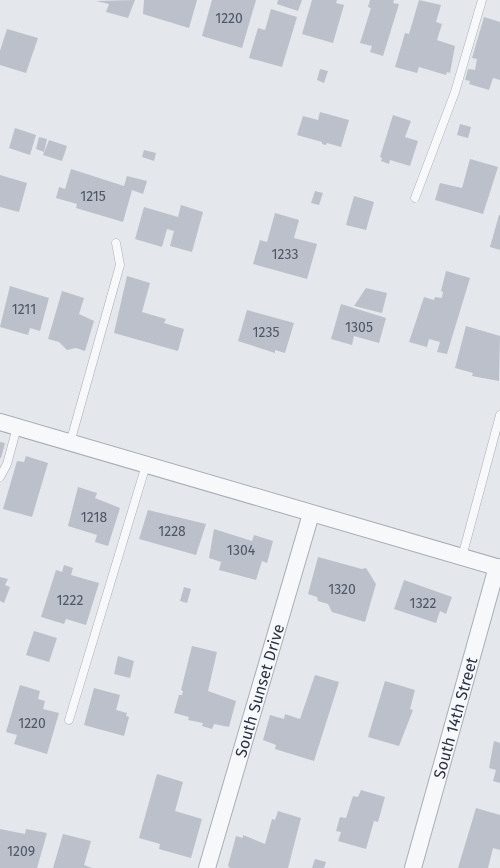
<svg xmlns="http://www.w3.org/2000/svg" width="500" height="868" viewBox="0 0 500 868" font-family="'Fira Sans',sans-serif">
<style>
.building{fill:#bbc0ca}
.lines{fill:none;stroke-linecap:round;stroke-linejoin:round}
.lane-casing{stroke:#a9aeb7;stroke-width:9}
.street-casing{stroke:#a9aeb7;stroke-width:18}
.lane{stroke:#f7f8fa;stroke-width:8}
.street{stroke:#f7f8fa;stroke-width:16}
.labels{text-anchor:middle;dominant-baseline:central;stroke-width:5;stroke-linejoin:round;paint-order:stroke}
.number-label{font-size:14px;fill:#4f5766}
.street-label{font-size:16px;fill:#2b3445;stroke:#f4f6f9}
</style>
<rect width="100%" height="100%" fill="#e4e7ec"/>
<g class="building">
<path d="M135,0l-7,18 -22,-6 3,-8 -13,-3z"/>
<path d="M144,0h53l-8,28 -46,-14z"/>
<path d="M212,0h44l-14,48 -40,-12z"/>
<path d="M278,0h24l-4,11 -21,-7z"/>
<path d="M312,0h25l-1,3 8,2 -11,38 -31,-9z"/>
<path d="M370,0h24l-1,3 6,1 -16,52 -13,-4 2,-6 -12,-3 11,-35 -3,-1z"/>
<path d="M419,0l22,5 -5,17 6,2 -5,16 18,6 -5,27 -3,-1 -1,3 -27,-8 -2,6 -22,-6 10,-34 4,1z"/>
<path d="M271,9l26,8 -15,50 -33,-9 9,-30 7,2z"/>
<path d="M484,17l16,5v58l-7,-2 -4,12 -20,-6 1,-3 -5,-1 3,-11 7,1 2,-11 -5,-1z"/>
<path d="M7,29l31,9 -12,35 -26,-8v-14z"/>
<path d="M320,69l8,2 -4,12 -7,-3z"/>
<path d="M320,112l29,8 -8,27 -14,-4 -1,2 -4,-1v-2l-25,-7 6,-19 15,4z"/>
<path d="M393,115l18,6 -6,16 13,4 -8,25 -20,-6 -1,4 -8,-3 1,-3 -2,-1z"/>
<path d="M460,124l11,3 -3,11 -11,-3z"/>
<path d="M15,128l21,7 -6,20 -21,-7z"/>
<path d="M39,137l8,2 -3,13 -8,-3z"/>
<path d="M49,140l18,6 -5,15 -19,-6z"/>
<path d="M144,150l12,3 -2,8 -12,-4z"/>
<path d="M470,159l28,8 -15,47 -48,-14 5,-17 22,5z"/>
<path d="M71,169l53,17 3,-10 20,5 -4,13 -11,-4 -9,32 -47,-14 1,-4 -21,-6 3,-11 6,2z"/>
<path d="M0,175l27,8 -8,29 -19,-5z"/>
<path d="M315,191l8,2 -4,12 -8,-2z"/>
<path d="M354,196l20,6 -8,28 -20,-5z"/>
<path d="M181,205l22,7 -11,40 -22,-6 4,-15 -7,-2 -5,18 -27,-8 9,-32 34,10z"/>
<path d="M275,213l24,7 -5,18 23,6 -10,35 -54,-15 7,-24 7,2z"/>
<path d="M499,215h1v35l-10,-3z"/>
<path d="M446,271l24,7 -23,76 -10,-2 3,-10 -11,-3 -2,8 -18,-5 15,-45 10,3 1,-3 7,1 1,-6 -2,-1z"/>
<path d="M127,276l23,7 -8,29 24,7 -2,4 20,6 -6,22 -64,-18z"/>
<path d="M10,286l39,12 -9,33 -10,-3 -2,7 -28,-8z"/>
<path d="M366,288l21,5 -5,20 -28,-7z"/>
<path d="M62,291l22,7 -5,16 15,7 -9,30 -9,-3 -9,2 -8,-8 -11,-3z"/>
<path d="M341,304l45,14 -7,25 -25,-7 -2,9 -21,-6z"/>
<path d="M247,310l47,13 -9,30 -10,-3v3l-37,-12z"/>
<path d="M466,326l34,10 -1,45 -27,-5 1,-3 -18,-5z"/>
<path d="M0,442l5,1 -4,15h-1z"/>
<path d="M26,456l22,7 -16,54 -29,-8 14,-48 7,1z"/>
<path d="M78,487l19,6 -2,5 25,10 -12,38 -13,-4 2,-7 -29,-9z"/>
<path d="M148,510l58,14 -10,31 -57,-16z"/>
<path d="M214,529l38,12 2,-6 19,6 -6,22 -5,-2 -6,19 -37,-10 2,-8 -12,-4z"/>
<path d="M318,557l44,12 4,-1 10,16 -11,38 -33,-10 -4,-8 -10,-3 -1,-4 -9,-3z"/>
<path d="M64,565l9,3 -2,7 28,8 -13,42 -20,-6 -2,5 -23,-7 15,-47 6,2z"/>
<path d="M0,577l8,2 -3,6 5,2 -6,16 -4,-2z"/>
<path d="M404,580l48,17 -6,17 -6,-3 -4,12 -42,-14z"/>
<path d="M184,587l7,2 -4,14 -7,-2z"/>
<path d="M34,631l23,7 -8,24 -23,-7z"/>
<path d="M192,646l25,6 -9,39 28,10 -7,26 -15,-3 -2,5 -10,-3 1,-3 -15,-3 1,-3 -15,-4 5,-18h3l1,-4 -2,-1z"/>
<path d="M118,656l16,5 -4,17 -16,-4z"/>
<path d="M315,675l24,7 -25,79 -39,-12 1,-4 -13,-5 7,-25 14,4 1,-5 15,5z"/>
<path d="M385,681l30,9 -5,19 3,1 -14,36 -31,-9z"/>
<path d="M20,685l20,6 -2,8 7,2 -2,8 16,4 -12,41 -33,-10 3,-9 -11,-3z"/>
<path d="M94,688l26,7 -4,15 11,3 -1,3 3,1 -5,19 -40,-11z"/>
<path d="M494,741l6,2v40l-7,-2 3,-11 -7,-2z"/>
<path d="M157,774l26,8 -8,29 27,8 -11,39 -32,-9 1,-5 -21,-6z"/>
<path d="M361,790l24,7 -7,25 -4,-1 -8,28 -28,-8 3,-9 -5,-1 4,-14 6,1 7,-22 5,1z"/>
<path d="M476,808l24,7v35l-7,-2 -5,20h-30z"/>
<path d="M278,811l23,7 -13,50h-58l-2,-2 8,-30 7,2v-3l22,9 7,-25 3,1z"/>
<path d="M0,829l25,5 1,-5 21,4 -10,35h-37z"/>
<path d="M63,834l28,7 -7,24 8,3h-39z"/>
<path d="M315,859l11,3 -2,6h-12z"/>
</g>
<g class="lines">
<defs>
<g id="lane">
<path d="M415,198l40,-106 27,-92"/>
<path d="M70,443l50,-178 -4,-22"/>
<path d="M0,477l7,-13 10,-37"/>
<path d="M462,557l38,-142"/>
<path d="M69,720l77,-255"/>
</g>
<g id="street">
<path d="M0,422l500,146"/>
<path id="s1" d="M207,868l104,-354"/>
<path id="s2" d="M413,868l84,-301"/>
</g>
</defs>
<use href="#lane" class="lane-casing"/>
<use href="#street" class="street-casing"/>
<use href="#lane" class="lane"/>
<use href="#street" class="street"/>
</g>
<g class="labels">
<g class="number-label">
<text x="229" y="18">1220</text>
<text x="93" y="196">1215</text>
<text x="285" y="254">1233</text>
<text x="24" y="309">1211</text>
<text x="359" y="327">1305</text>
<text x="266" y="332">1235</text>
<text x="94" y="517">1218</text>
<text x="172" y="531">1228</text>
<text x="241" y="550">1304</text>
<text x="342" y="589">1320</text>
<text x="70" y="600">1222</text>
<text x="423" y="603">1322</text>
<text x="32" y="723">1220</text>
<text x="21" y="851">1209</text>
</g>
<g class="street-label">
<text stroke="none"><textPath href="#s1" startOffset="185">South Sunset Drive</textPath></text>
<text stroke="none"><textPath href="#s2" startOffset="156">South 14th Street</textPath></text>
</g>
</g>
</svg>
